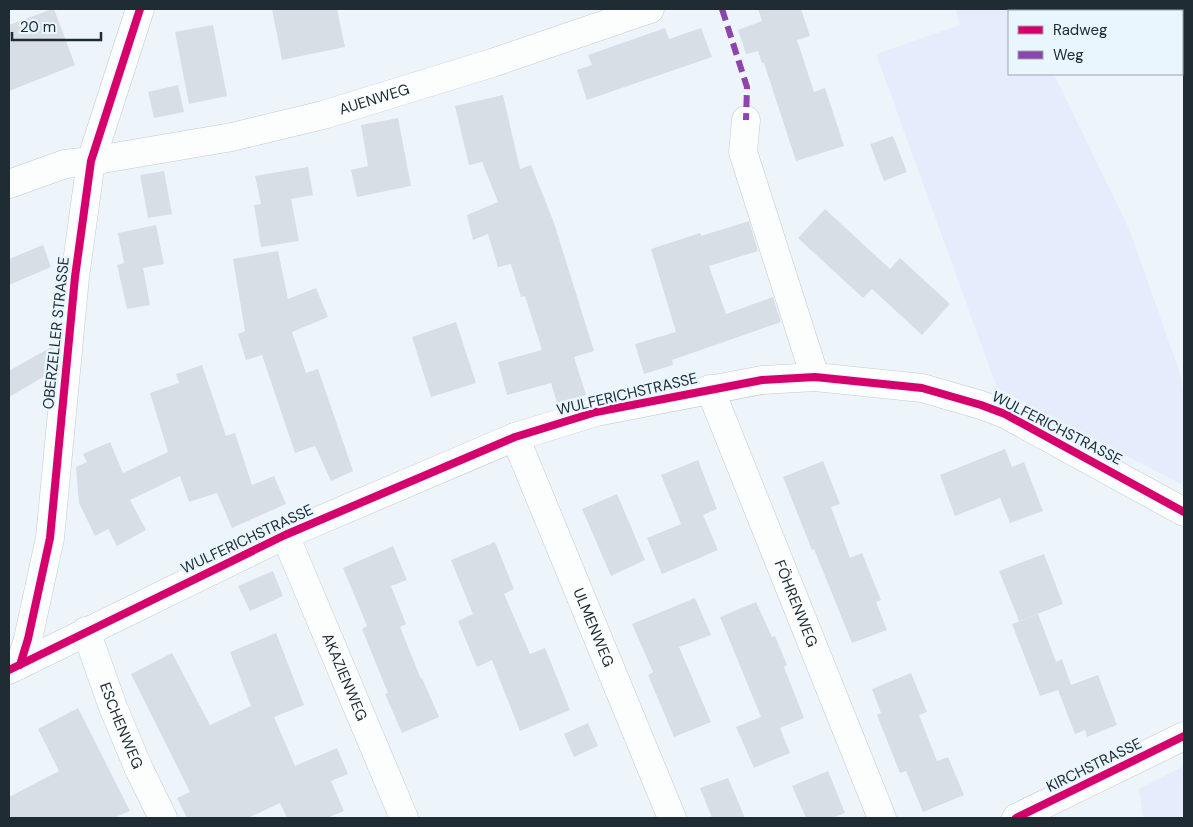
<svg xmlns="http://www.w3.org/2000/svg" width="1193" height="827" font-family="'DM Sans',sans-serif">
<rect width="100%" height="100%" fill="#eef5fa"/>
<!-- green -->
<path fill="#e7ecfc" d="M955,9H1022L1024,11H1009V74H1054L1130,231L1181,376L1184,399V486L997,388L876,54L960,25Z
M1184,766V818H1143L1139,789Z"/>
<!-- building -->
<path fill="#d7dee5" d="M52,9H54L75,65L9,91V25Z
M272,9H337L345,47L282,60Z
M758,9H801L810,36L797,40L814,92L825,88L844,146L796,161L764,63H762L758,51L746,54L738,30L762,21Z
M213,25L227,96L189,104L175,32Z
M665,28L669,39L701,28L712,57L587,100L577,70L592,65L588,55Z
M178,85L184,112L154,118L148,92Z
M503,95L520,169L531,165L554,223L594,351L574,357L586,395L557,403L551,383L507,395L498,362L542,350L525,296L521,297L511,264L498,267L488,234L473,240L467,215L498,202L482,162L469,165L455,106Z
M398,118L411,186L357,197L351,170L368,166L361,125Z
M893,136L907,172L884,181L870,144Z
M308,167L313,195L291,199L299,241L261,247L254,205L261,204L255,176Z
M164,171L172,214L148,218L140,175Z
M825,209L890,269L900,258L950,304L922,335L872,289L863,298L798,238Z
M749,221L758,251L709,266L726,314L773,297L781,322L672,360L673,365L644,374L635,344L676,332L651,249L700,233L701,236Z
M156,225L164,264L143,268L150,305L127,309L117,265L124,263L118,233Z
M43,245L51,267L9,285V259Z
M278,251L288,299L316,288L328,317L292,332L306,373L318,369L353,471L331,481L315,446L295,453L262,355L246,360L238,334L245,331L233,259Z
M456,322L476,383L431,397L412,337Z
M53,346L50,373L9,397V371Z
M202,365L226,436L235,433L252,485L274,476L286,504L232,528L217,493L189,502L180,476L130,500L146,530L117,546L108,529L95,536L79,503L76,467L87,462L83,454L110,442L123,473L168,452L150,393L179,383L176,374Z
M1005,449L1012,467L1024,462L1043,511L1010,523L1000,498L955,516L940,475Z
M698,460L717,509L703,515L718,550L662,574L647,538L681,524L661,475Z
M823,461L840,504L831,507L850,558L862,553L881,600L876,602L887,630L852,643L814,549L812,550L783,477Z
M617,494L645,560L611,576L582,509Z
M495,542L514,589L504,594L530,654L545,648L570,710L520,731L492,660L477,667L458,621L473,614L451,560Z
M393,546L407,580L391,586L406,624L400,627L421,679L422,678L439,717L402,733L385,694L388,693L362,629L367,626L343,568Z
M1044,554L1063,604L1019,621L999,571Z
M273,571L283,596L250,611L238,586Z
M695,598L711,635L679,647L711,722L674,737L648,675L653,672L632,624Z
M756,602L772,637L775,636L787,665L784,667L804,718L780,728L790,753L754,768L736,727L761,717L720,617Z
M1038,614L1056,662L1062,659L1071,685L1098,675L1117,725L1087,737L1085,730L1075,734L1058,690L1040,696L1012,624Z
M276,633L304,705L274,717L295,766L337,748L348,774L331,781L344,811L327,818H287L280,803L248,818H187L177,798L190,792L131,674L172,653L210,725L251,706L230,652Z
M911,673L927,712L919,715L937,761L948,757L964,795L923,812L906,771L900,773L877,715L881,713L872,689Z
M78,708L130,811L113,818H9V797L59,771L38,729Z
M588,723L598,746L574,757L564,734Z
M828,771L845,813L832,818H806L792,786Z
M728,778L745,818H712L700,788Z"/>
<g fill="none" stroke-linecap="round" stroke-linejoin="round">
<defs>
<g id="street">
<path d="M746,120L743,152L815,377"/>
<path id="s1" d="M9,184L65,164L91,161L232,137L323,115L492,63L650,9"/>
<path id="s2" d="M710,389L882,818"/>
<path id="s3" d="M515,437L672,818"/>
<path id="s4" d="M285,535L404,818"/>
<path id="s5" d="M86,631L113,707L138,767L163,818"/>
<path d="M20,665L28,639L50,538L75,277L91,161L140,9"/>
<path d="M1016,818L1184,736"/>
</g>
<path id="secondary" d="M9,670L285,535L515,437L596,412L762,380L815,377L922,388L981,405L1005,414L1184,512"/>
</defs>
<!-- street casing -->
<use href="#street" stroke="#c1cacf" stroke-width="29"/>
<!-- secondary casing -->
<use href="#secondary" stroke="#c1cacf" stroke-width="29"/>
<!-- street -->
<use href="#street" stroke="#fcfefe" stroke-width="28"/>
<!-- secondary -->
<use href="#secondary" stroke="#fcfefe" stroke-width="28"/>
<!-- quiet -->
<path stroke="#8e44ad" stroke-width="6" stroke-dasharray="12 6" stroke-linecap="butt" d="M722,9L747,87L746,120"/>
<defs>
<path id="cycleway" d="M20,665L28,639L50,538L75,277L91,161L140,9
M9,670L285,535L515,437L596,412L762,380L815,377L922,388L981,405L1005,414L1184,512
M1016,818L1184,736"/>
</defs>
<!-- cycleway casing -->
<use href="#cycleway" stroke="#eaf6fe" stroke-width="11"/>
<!-- cycleway -->
<use href="#cycleway" stroke="#d6006c" stroke-width="8"/>
</g>
<g text-anchor="middle" stroke-width="5" stroke-linejoin="round" paint-order="stroke">
<!-- street labels -->
<g font-size="15" fill="#202c34" stroke="#eaf6fe">
<text dy="5" stroke="none"><textPath href="#s1" startOffset="376">AUENWEG</textPath></text>
<text transform="translate(56 333) rotate(-84)" y="5">OBERZELLER STRASSE</text>
<text transform="translate(627 394) rotate(-13)" y="5">WULFERICHSTRASSE</text>
<text transform="translate(1057 428) rotate(27)" y="5">WULFERICHSTRASSE</text>
<text transform="translate(247 539) rotate(-25)" y="5">WULFERICHSTRASSE</text>
<text dy="5" stroke="none"><textPath href="#s2" startOffset="231">FÖHRENWEG</textPath></text>
<text dy="5" stroke="none"><textPath href="#s3" startOffset="206">ULMENWEG</textPath></text>
<text dy="5" stroke="none"><textPath href="#s4" startOffset="154">AKAZIENWEG</textPath></text>
<text dy="5" stroke="none"><textPath href="#s5" startOffset="101">ESCHENWEG</textPath></text>
<text transform="translate(1094 765) rotate(-26)" y="5">KIRCHSTRASSE</text>
</g>
</g>
<!-- border -->
<rect width="1193" height="827" fill="none" stroke="#202c34" stroke-width="20"/>
<!-- legend -->
<rect x="1008" y="10" width="175" height="65" fill="#eaf6fe" stroke="#99a5ad"/>
<rect x="1018" y="26" width="25" height="8" fill="#d6006c" stroke="#99a5ad"/>
<text x="1053" y="35" font-size="15" fill="#202c34">Radweg</text>
<rect x="1018" y="51" width="25" height="8" fill="#8e44ad" stroke="#99a5ad"/>
<text x="1053" y="60" font-size="15" fill="#202c34">Weg</text>
<!-- scale -->
<path d="M12 32v8h89v-8" fill="none" stroke="#202c34" stroke-width="2.5"/>
<text x="20" y="32" font-size="15" fill="#202c34" stroke="#eaf6fe" stroke-width="4" paint-order="stroke">20 m</text>
</svg>
